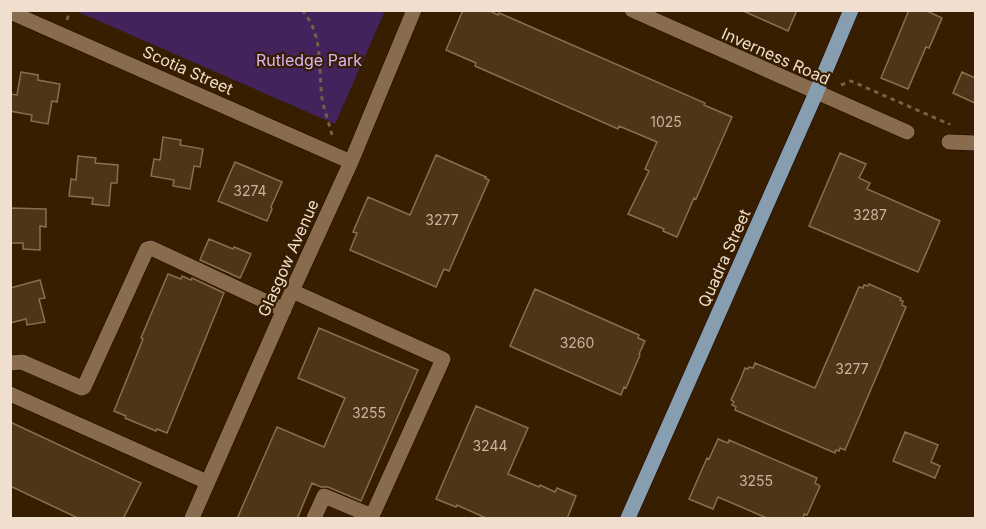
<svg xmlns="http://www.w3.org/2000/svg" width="986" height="529" font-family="Inter,sans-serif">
<rect width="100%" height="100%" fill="#371e00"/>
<!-- green -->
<path fill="#42235b" d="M76,11H385L335,124Z"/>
<!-- building -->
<path fill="#4f3517" stroke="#8b6e4f" stroke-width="1.5" d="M463,10H488L498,15L499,13L705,103L704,105L732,117L696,199L694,198L677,237L663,231L664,229L628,214L649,171L645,169L657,142L619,126L618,129L475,66L476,63L446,50Z
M741,10H797L788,31Z
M909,10H925L942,18L929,48L926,47L908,89L881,78Z
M21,72L38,75V80L60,84L57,102L52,101L48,124L31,121L32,115L10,111V94L17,95Z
M962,72L975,78V103L953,93Z
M163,137L181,140L180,145L203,149L200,167L194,166L190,189L173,186L174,180L151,176L154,159L160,160Z
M840,153L866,164L859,178L870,183L867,189L940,221L918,272L809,226Z
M436,155L486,177L485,178L489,180L449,271L444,269L436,287L350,250L357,233L353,232L368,197L410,215Z
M78,156L96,158L95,163L118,165L117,183H111L109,206L92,204L93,198L69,196L71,179L76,180Z
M235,162L282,182L271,207L272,209L267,221L218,201Z
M10,208L46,209V227L40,226V250L23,249V243H10Z
M209,239L233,249L234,247L251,254L240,278L200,260Z
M168,274L181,279L182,276L191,280L192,278L224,293L167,433L157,429L156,431L125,418L126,416L114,411L143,339L141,338Z
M40,280L45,298L39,299L45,322L27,325L26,319L10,323V288Z
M869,284L901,298L900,300L903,301L902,305L906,307L845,450L840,448L839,451L836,450L835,453L735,410L736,407L732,405L734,402L731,400L741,378L745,368L748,369L749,367L753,368L755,363L815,388L859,287L863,288L864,285L868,286Z
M535,289L639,335L638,338L645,341L639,354L640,355L626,388L624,387L621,395L510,346Z
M319,328L418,370L361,501L328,487H321L312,483L297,519H237L277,427L324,447L345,398L298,378Z
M476,406L528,428L508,474L539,487L540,485L555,492L557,488L576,496L567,519H488L457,505L456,507L436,499Z
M10,422L141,483L123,519H80L10,486Z
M905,432L938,445L931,462L940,466L935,478L893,461Z
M718,439L728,443L729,440L817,478L815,483L820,486L807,515L804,514L803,519H769L718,497L713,509L689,499L707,458L709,459Z"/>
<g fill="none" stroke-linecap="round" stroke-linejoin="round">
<defs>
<path id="minor" d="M632,10L907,132
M10,12L351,162
M949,142L976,143
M292,291L443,359L372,516L324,496L314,518
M10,363L22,362L82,388L84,387L147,249L151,248L284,310
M10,394L207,482
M192,518L292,291L351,162L414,10"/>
<path id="major" d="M628,518L816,93L851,10"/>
</defs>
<!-- minor casing -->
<use href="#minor" stroke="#1a0900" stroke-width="16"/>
<!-- major casing -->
<use href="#major" stroke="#1a0900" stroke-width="16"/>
<!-- path -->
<path stroke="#765f46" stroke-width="3" stroke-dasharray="4.5 4.5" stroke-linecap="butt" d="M302,10C324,35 318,67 322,98C324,110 329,123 332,135
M67,20L70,10
M841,85L851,81L949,124V125"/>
<!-- minor -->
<use href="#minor" stroke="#896c4d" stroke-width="15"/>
<!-- major -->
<use href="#major" stroke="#879eb1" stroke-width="15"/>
</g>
<g text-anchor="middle" stroke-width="4.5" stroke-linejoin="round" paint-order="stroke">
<!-- number labels -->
<g font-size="14" fill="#c8b4a0">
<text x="666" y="127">1025</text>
<text x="250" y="196">3274</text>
<text x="870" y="220">3287</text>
<text x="442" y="225">3277</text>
<text x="577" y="348">3260</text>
<text x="852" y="374">3277</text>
<text x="369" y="418">3255</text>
<text x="490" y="451">3244</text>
<text x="756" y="486">3255</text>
</g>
<!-- street labels -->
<g font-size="16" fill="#f0dfce" stroke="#371e00">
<text transform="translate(776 56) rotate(24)" y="6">Inverness Road</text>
<text transform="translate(188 70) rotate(24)" y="6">Scotia Street</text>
<text transform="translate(288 258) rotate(-66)" y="6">Glasgow Avenue</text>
<text transform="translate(724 258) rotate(-66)" y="6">Quadra Street</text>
</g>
<!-- park labels -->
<g font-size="16" fill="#d9b6fb" stroke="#371e00">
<text x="309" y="66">Rutledge Park</text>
</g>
</g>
<!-- border -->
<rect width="986" height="529" fill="none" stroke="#f0dfce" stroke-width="24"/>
</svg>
